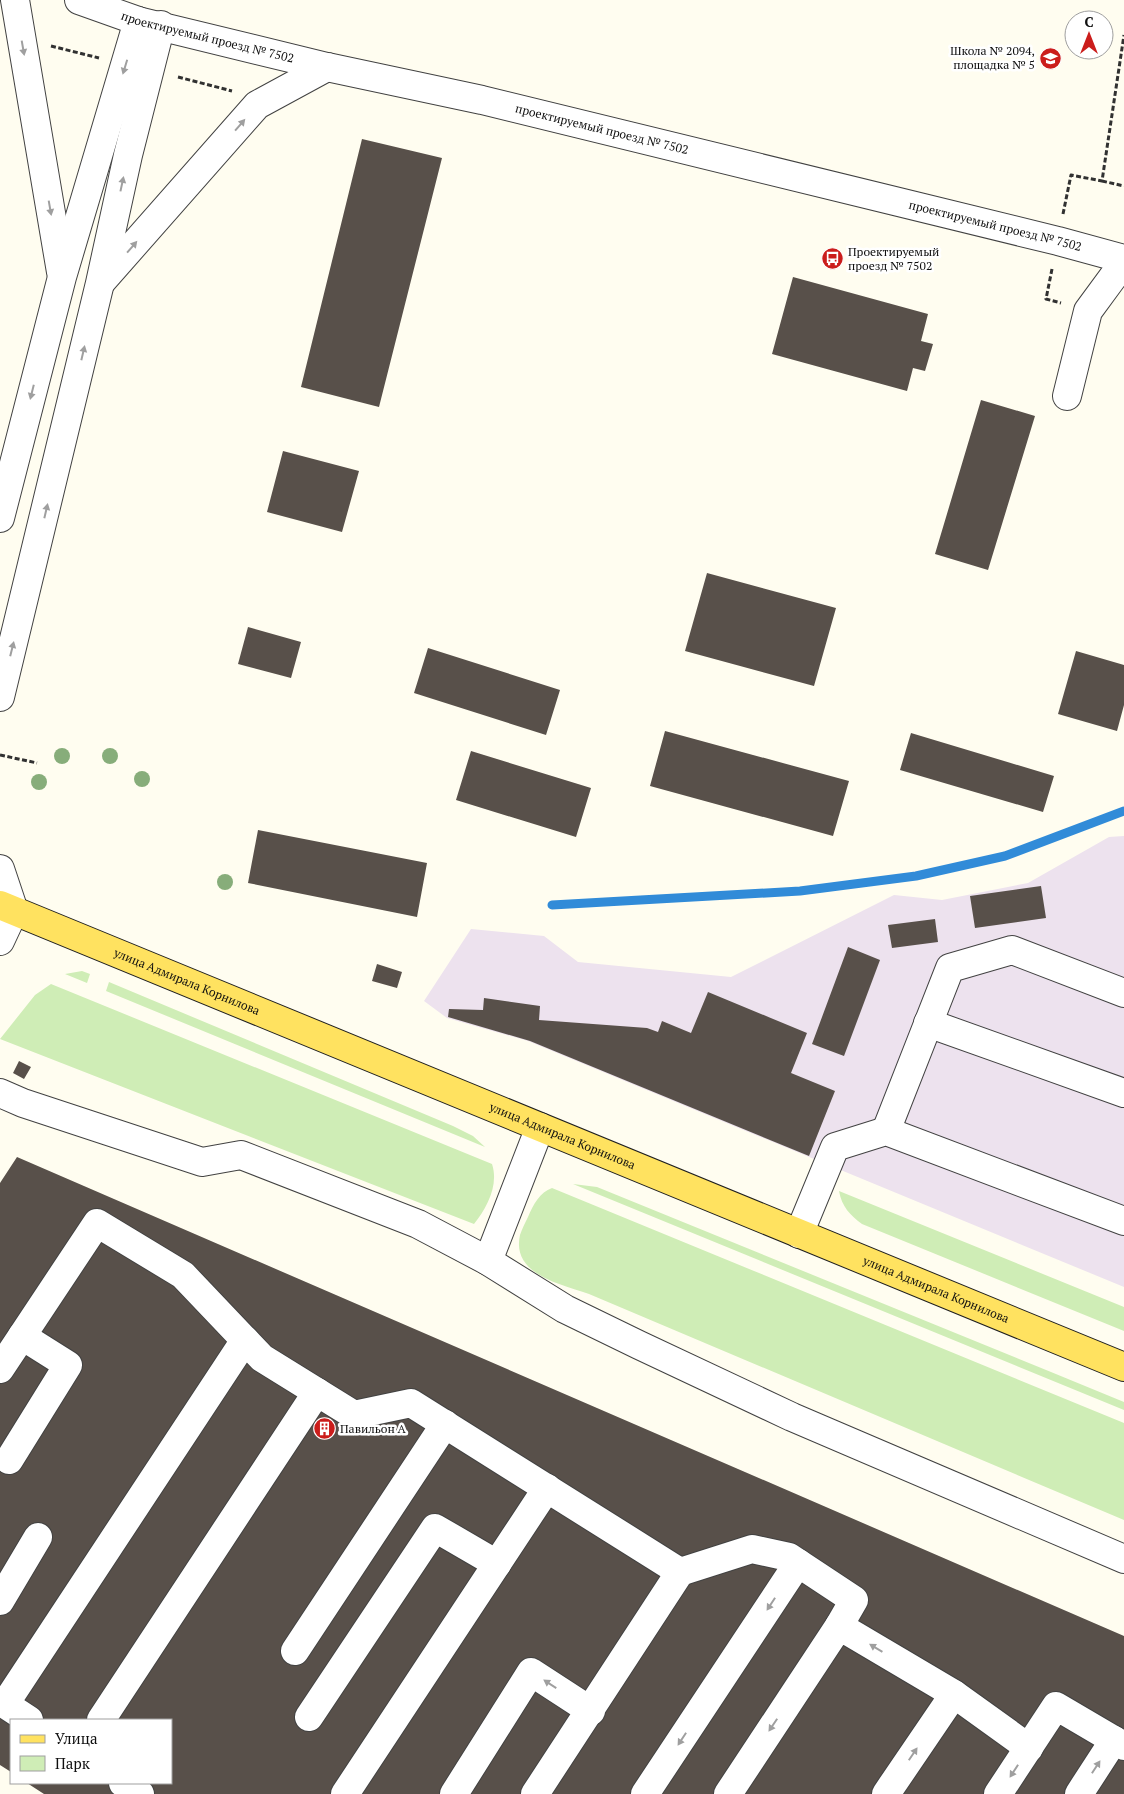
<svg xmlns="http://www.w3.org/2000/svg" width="1124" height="1794" font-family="'PT Serif',serif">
<rect width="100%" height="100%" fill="#fffdf0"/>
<!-- industrial -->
<path fill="#ede2ee" d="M1124,836V1287L528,1041L447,1018L424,1001L471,929L544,936L578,962L731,977L894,895L942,900L1028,883L1109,837Z"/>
<!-- green -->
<path fill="#cfedb6" d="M82,971L90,974L87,983L65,974Z
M109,982L453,1126L473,1136L485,1147L106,991Z
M51,984L492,1164C499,1185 487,1208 474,1224L0,1039L35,995Z
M573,1184L597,1187L1051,1372L1124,1402V1410Z
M552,1188L1124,1423V1520L589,1294C561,1284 511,1275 520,1235C522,1229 525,1223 528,1217C533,1205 540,1192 552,1188Z
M839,1191L1124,1307V1331L862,1224C850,1215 842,1207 839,1191Z"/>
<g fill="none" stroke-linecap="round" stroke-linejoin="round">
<!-- stream -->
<path stroke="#318bd8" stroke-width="9" d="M552,905L800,891L916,876L1005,856L1124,811"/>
</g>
<!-- building -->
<path fill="#58504a" d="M362,139L442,158L379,407L301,387Z
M793,277L928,314L921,341L933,344L925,371L913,368L907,391L772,354Z
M981,400L1035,416L988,570L935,554Z
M283,451L359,471L342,532L267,512Z
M707,573L836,608L814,686L685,651Z
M248,627L301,642L291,678L238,664Z
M428,648L560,690L546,735L414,693Z
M1076,651L1124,665V705L1117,731L1058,714Z
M665,731L849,781L833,836L650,786Z
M911,733L1054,776L1043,812L900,770Z
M471,751L591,788L576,837L456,800Z
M258,830L427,863L417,917L248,883Z
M1041,886L1046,918L975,928L970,896Z
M935,919L938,942L892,948L888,925Z
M848,947L880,960L844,1056L812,1044Z
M377,964L402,972L397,988L372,981Z
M708,992L807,1033L791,1073L835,1091L809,1156L530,1041L448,1017L449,1009L483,1010L484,998L540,1006L539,1020L647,1028L658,1032L662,1021L691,1033Z
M19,1061L31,1067L24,1079L13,1073Z
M17,1157L1124,1636V1794H44L27,1783H171V1720H11V1772L0,1765V1183Z"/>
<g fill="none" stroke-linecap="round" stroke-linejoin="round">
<defs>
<g id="minor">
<path d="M15,0L61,272"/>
<path id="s1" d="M79,0L138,21L327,67L482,100L1058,241L1124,259"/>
<path d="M101,282L257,105L327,67"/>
<path d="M1067,396L1088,311L1124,262"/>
<path d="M0,518L62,277L138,21"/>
<path d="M0,697L100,283L128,155L161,25"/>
<path d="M0,869L14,911L0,941"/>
<path d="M928,1023L1124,1093"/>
<path d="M0,1093L23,1103L202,1162L241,1155L418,1224L488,1261L565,1309L639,1345L792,1417L1124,1559"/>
<path d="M886,1131L950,968L1012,950L1124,993"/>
<path d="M799,1234L835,1147L886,1131L1124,1221"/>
<path d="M488,1261L540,1127"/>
<path d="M0,1369L97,1223L183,1275L262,1358L354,1415L411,1403L680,1572L752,1549L789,1557L854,1600L839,1626"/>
<path d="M9,1460L68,1365L22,1336"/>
<path d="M0,1601L38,1537"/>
<path d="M295,1651L445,1424"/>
<path d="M954,1694L1029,1748"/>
<path d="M0,1701L29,1720"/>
<path d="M5,1704L245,1340"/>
<path d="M309,1717L435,1528L497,1564"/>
<path d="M101,1720L317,1392"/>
<path d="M123,1783L140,1794"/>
<path d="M345,1794L547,1488"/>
<path d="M454,1794L531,1672L591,1711"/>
<path d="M535,1794L680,1572"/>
<path d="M645,1794L798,1563"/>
<path d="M728,1794L839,1626L954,1694L886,1794"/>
<path d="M998,1794L1056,1706L1124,1746"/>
<path d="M1079,1794L1114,1740"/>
</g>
<g id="major">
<path id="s2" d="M0,905L1124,1367"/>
</g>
</defs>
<!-- minor casing -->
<use href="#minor" stroke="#424242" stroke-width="30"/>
<!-- major casing -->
<use href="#major" stroke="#202020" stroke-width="30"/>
<!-- path -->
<path stroke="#313131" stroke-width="3" stroke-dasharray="5 2.5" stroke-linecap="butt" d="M51,46L99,58
M178,77L232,91
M1102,181L1124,186
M1063,214L1071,175L1102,181L1124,35
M1052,269L1046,299L1061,303
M0,755L37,763"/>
<!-- minor -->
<use href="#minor" stroke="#fff" stroke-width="28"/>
<!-- major -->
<use href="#major" stroke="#ffe260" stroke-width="28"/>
</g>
<!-- trees -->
<g fill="#87ad7a">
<circle cx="62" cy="756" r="8"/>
<circle cx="110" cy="756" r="8"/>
<circle cx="142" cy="779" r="8"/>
<circle cx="39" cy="782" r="8"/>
<circle cx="225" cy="882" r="8"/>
</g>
<!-- one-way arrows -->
<defs><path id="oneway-solid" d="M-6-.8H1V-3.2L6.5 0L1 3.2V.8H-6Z" transform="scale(1.25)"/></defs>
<g fill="#9f9f9f">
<use href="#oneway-solid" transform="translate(23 48) rotate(80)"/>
<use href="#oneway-solid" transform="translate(125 67) rotate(107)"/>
<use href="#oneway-solid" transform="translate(240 125) rotate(-49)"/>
<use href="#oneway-solid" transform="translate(122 184) rotate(-78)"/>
<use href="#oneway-solid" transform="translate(50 208) rotate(80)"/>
<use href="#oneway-solid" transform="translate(132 247) rotate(-49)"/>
<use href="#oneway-solid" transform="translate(83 353) rotate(-77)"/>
<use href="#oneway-solid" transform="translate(32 392) rotate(104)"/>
<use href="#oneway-solid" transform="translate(46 511) rotate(-77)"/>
<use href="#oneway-solid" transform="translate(12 649) rotate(-76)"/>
<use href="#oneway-solid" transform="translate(771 1604) rotate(123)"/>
<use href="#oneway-solid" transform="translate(876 1648) rotate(-149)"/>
<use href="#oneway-solid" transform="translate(550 1684) rotate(-147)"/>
<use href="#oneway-solid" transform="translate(773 1725) rotate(124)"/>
<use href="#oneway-solid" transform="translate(682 1739) rotate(123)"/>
<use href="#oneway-solid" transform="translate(913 1754) rotate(-56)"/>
<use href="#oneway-solid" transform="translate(1096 1767) rotate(-57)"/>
<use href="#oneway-solid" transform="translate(1014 1771) rotate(123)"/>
</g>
<!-- icons -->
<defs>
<symbol id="school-disc" viewBox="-11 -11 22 22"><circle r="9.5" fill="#cb1d1b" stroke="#fff"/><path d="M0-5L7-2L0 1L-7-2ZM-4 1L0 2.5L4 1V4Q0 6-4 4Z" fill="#fff"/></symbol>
<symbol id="bus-disc" viewBox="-11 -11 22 22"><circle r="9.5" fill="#cb1d1b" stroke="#fff"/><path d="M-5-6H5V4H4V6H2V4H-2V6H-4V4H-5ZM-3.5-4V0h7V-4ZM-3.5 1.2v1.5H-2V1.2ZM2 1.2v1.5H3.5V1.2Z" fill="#fff"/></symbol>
<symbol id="building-disc" viewBox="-11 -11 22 22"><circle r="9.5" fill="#cb1d1b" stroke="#fff"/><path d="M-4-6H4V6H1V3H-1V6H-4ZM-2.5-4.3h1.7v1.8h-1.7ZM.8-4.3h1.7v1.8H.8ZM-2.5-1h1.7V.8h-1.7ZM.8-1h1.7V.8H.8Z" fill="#fff"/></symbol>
</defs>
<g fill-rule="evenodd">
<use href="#school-disc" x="1038" y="46" width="25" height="25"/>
<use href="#bus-disc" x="820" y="246" width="25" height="25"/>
<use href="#building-disc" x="312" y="1416" width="25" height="25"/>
</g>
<g text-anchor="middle" stroke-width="5" stroke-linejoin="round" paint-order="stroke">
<!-- street labels -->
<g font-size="12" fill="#0f0f0f" stroke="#fff">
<text dy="4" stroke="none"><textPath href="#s1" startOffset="134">проектируемый проезд № 7502</textPath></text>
<text dy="4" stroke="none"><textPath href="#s1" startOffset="539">проектируемый проезд № 7502</textPath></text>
<text dy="4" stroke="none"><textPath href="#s1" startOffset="944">проектируемый проезд № 7502</textPath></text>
<text dy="4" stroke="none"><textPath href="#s2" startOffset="202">улица Адмирала Корнилова</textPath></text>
<text dy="4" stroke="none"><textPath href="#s2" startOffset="608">улица Адмирала Корнилова</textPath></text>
<text dy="4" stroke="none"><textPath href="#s2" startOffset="1012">улица Адмирала Корнилова</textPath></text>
</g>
<!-- poi labels -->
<g font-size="12" fill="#0f0f0f" stroke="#fff" text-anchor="start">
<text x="1035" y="55" text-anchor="end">Школа № 2094,<tspan x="1035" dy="14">площадка № 5</tspan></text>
<text x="848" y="256">Проектируемый<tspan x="848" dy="14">проезд № 7502</tspan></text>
<text x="340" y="1433">Павильон А</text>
</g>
</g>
<!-- legend -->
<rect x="10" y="1719" width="162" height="65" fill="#ffffff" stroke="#9f9f9f"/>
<rect x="20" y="1735" width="25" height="8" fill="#ffe260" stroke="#9f9f9f"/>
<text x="55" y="1744" font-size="15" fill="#0f0f0f">Улица</text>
<rect x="20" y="1756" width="25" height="15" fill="#cfedb6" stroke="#9f9f9f"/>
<text x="55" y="1769" font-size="15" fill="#0f0f0f">Парк</text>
<!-- north arrow -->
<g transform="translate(1089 35)"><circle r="24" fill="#ffffff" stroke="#9f9f9f"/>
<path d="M0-4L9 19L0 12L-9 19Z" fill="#cb1d1b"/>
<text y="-8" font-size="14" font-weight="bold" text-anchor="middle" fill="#0f0f0f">С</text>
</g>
</svg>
